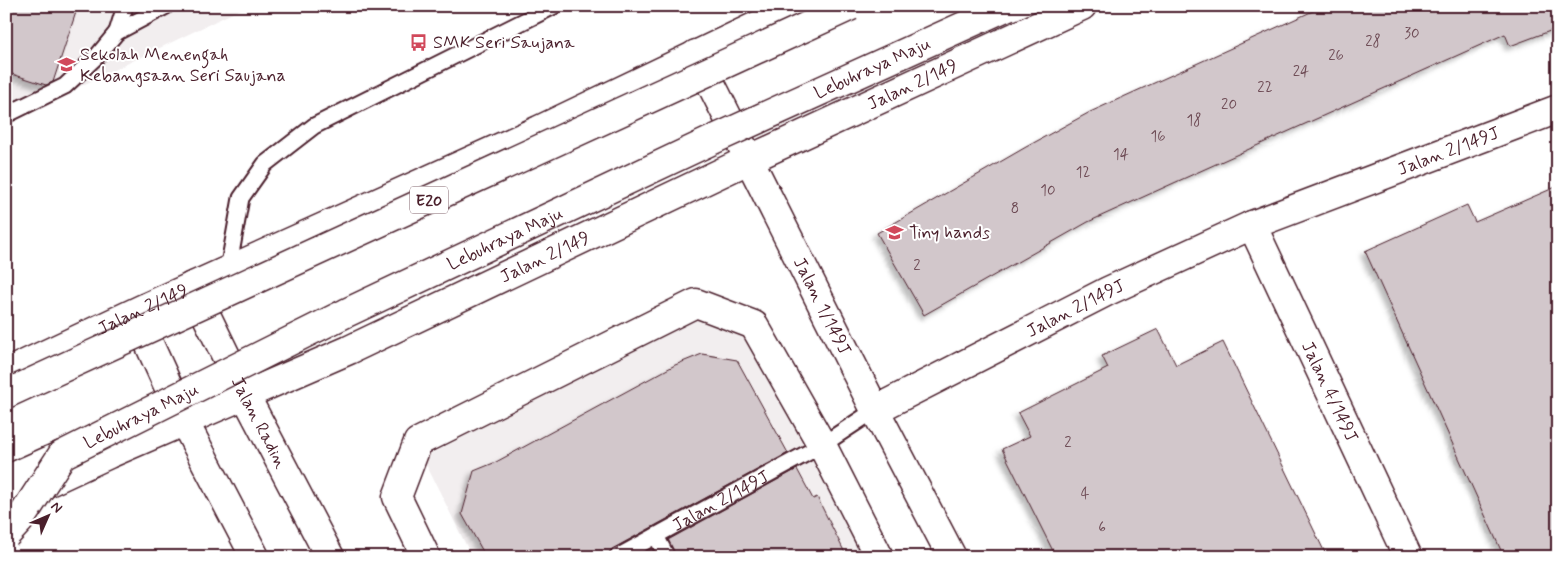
<svg xmlns="http://www.w3.org/2000/svg" width="1564" height="563" font-family="Mynerve,sans-serif">
<defs>
<filter id="shadow"><feDropShadow dx="-4.5" dy="4.5" stdDeviation="2.5" flood-color="#0004"/></filter>
</defs>
<rect width="100%" height="100%" fill="#fff"/>
<filter id="ink" filterUnits="userSpaceOnUse"><feTurbulence type="fractalNoise" baseFrequency=".02" numOctaves="2"/><feDisplacementMap in="SourceGraphic" scale="10" xChannelSelector="R" yChannelSelector="G"/><feConvolveMatrix kernelMatrix="1 2 1 2 8 2 1 2 1" color-interpolation-filters="sRGB"/></filter>
<g filter="url(#ink)">
<!-- built -->
<path fill="#f2eeef" d="M6,6H247L6,122Z
M691,318L747,335L862,557H472L423,458Z"/>
<!-- building -->
<path fill="#d2c7cb" stroke="#4a1f2b" filter="url(#shadow)" d="M6,6H78L53,82L46,85L6,72Z
M1324,6H1558V28L1510,46L1505,34L1196,173L1088,222L924,315L877,233L1026,147L1090,112Z
M1558,186V557H1504L1365,251L1467,205L1475,222Z
M1158,329L1176,365L1223,342L1327,557H1056L1002,449L1030,436L1018,413L1108,368L1102,356Z
M702,354L737,360L788,453L612,549L609,552L608,557H486L462,514L474,471L496,462L675,365Z
M797,469L813,499L817,497L847,557H676L668,540Z
M652,549L656,557H637Z"/>
<g fill="none" stroke-linecap="round" stroke-linejoin="round">
<defs>
<g id="lane">
<path d="M117,32L125,6"/>
<path d="M6,115L65,86L98,55L117,32L166,6"/>
<path d="M228,270L241,198L265,164L314,126L554,6"/>
<path d="M656,536L667,557"/>
<path id="s1" d="M617,557L822,445L875,410"/>
</g>
<g id="street">
<path id="s2" d="M696,54L875,410L952,557"/>
<path id="s3" d="M1252,225L1408,557"/>
<path id="s4" d="M875,410L1108,291L1252,225L1558,109"/>
<path d="M426,557L397,497L418,442L696,303L754,325L822,445L879,557"/>
</g>
<g id="secondary">
<path id="s5" d="M192,286L245,395L330,557"/>
<path d="M135,313L184,421L255,557"/>
<path id="s6" d="M6,373L142,309L539,130L798,6"/>
<path id="s7" d="M6,502L109,454L349,350L748,160L1082,6"/>
</g>
<path id="highway" d="M6,480L62,455"/>
</defs>
<!-- lane casing -->
<use href="#lane" stroke="#4a1f2b" stroke-width="19"/>
<!-- street casing -->
<use href="#street" stroke="#4a1f2b" stroke-width="31"/>
<!-- secondary casing -->
<use href="#secondary" stroke="#4a1f2b" stroke-width="31"/>
<!-- highway casing -->
<use href="#highway" stroke="#4a1f2b" stroke-width="31"/>
<!-- lane -->
<use href="#lane" stroke="#fff" stroke-width="15"/>
<!-- street -->
<use href="#street" stroke="#fff" stroke-width="28"/>
<!-- secondary -->
<use href="#secondary" stroke="#fff" stroke-width="28"/>
<!-- highway -->
<use href="#highway" stroke="#fff" stroke-width="28"/>
<defs>
<g id="highway-bridge">
<path d="M6,394L851,6"/>
<path id="s8" d="M6,535L19,521L62,455L346,313L719,137L1008,6"/>
</g>
</defs>
<!-- highway-bridge casing -->
<use href="#highway-bridge" stroke="#4a1f2b" stroke-width="31" stroke-linecap="butt"/>
<!-- highway-bridge -->
<use href="#highway-bridge" stroke="#fff" stroke-width="28"/>
</g>
</g>
<!-- icons -->
<defs>
<symbol id="bus-bare" viewBox="-9 -9 18 18"><path d="M-5-6H5V4H4V6H2V4H-2V6H-4V4H-5ZM-3.5-4V0h7V-4ZM-3.5 1.2v1.5H-2V1.2ZM2 1.2v1.5H3.5V1.2Z" fill="#d1495b" stroke="#fff" stroke-width="2.5" paint-order="stroke"/></symbol>
<symbol id="school-bare" viewBox="-9 -9 18 18"><path d="M0-5L7-2L0 1L-7-2ZM-4 1L0 2.5L4 1V4Q0 6-4 4Z" fill="#d1495b" stroke="#fff" stroke-width="2.5" paint-order="stroke"/></symbol>
</defs>
<g fill-rule="evenodd">
<use href="#bus-bare" x="406" y="30" width="25" height="25"/>
<use href="#school-bare" x="54" y="52" width="25" height="25"/>
<use href="#school-bare" x="882" y="220" width="25" height="25"/>
</g>
<g text-anchor="middle" stroke-width="4" stroke-linejoin="round" paint-order="stroke">
<!-- number labels -->
<g font-size="15" fill="#6c4953">
<text x="1412" y="38">30</text>
<text x="1373" y="46">28</text>
<text x="1336" y="60">26</text>
<text x="1301" y="76">24</text>
<text x="1265" y="92">22</text>
<text x="1229" y="109">20</text>
<text x="1194" y="125">18</text>
<text x="1158" y="141">16</text>
<text x="1121" y="159">14</text>
<text x="1083" y="177">12</text>
<text x="1048" y="195">10</text>
<text x="1015" y="213">8</text>
<text x="917" y="270">2</text>
<text x="1068" y="447">2</text>
<text x="1085" y="498">4</text>
<text x="1102" y="532">6</text>
</g>
<!-- shield labels -->
<rect fill="#fff" stroke="#80626b" stroke-width="1" x="410" y="186.5" width="38" height="27" rx="4"/>
<g font-size="16" font-weight="bold" fill="#4a1f2b">
<text x="429" y="206">E20</text>
</g>
<!-- poi labels -->
<g font-size="18" fill="#4a1f2b" stroke="#fff" text-anchor="start">
<text x="433" y="48">SMK Seri Saujana</text>
<text x="80" y="60">Sekolah Menengah<tspan x="80" dy="21">Kebangsaan Seri Saujana</tspan></text>
<text x="909" y="238">Tiny hands</text>
</g>
<!-- street labels -->
<g font-size="18" fill="#4a1f2b" stroke="#fff">
<text dy="6" stroke="none"><textPath href="#s8" startOffset="996">Lebuhraya Maju</textPath></text>
<text dy="6" stroke="none"><textPath href="#s7" startOffset="998">Jalan 2/149</textPath></text>
<text dy="6" stroke="none"><textPath href="#s4" startOffset="630">Jalan 2/149J</textPath></text>
<text dy="6" stroke="none"><textPath href="#s8" startOffset="591">Lebuhraya Maju</textPath></text>
<text dy="6" stroke="none"><textPath href="#s7" startOffset="592">Jalan 2/149</textPath></text>
<text dy="6" stroke="none"><textPath href="#s2" startOffset="282">Jalan 1/149J</textPath></text>
<text dy="6" stroke="none"><textPath href="#s4" startOffset="225">Jalan 2/149J</textPath></text>
<text dy="6" stroke="none"><textPath href="#s6" startOffset="151">Jalan 2/149</textPath></text>
<text dy="6" stroke="none"><textPath href="#s3" startOffset="184">Jalan 4/149J</textPath></text>
<text dy="6" stroke="none"><textPath href="#s8" startOffset="186">Lebuhraya Maju</textPath></text>
<text dy="6" stroke="none"><textPath href="#s5" startOffset="152">Jalan Radin</textPath></text>
<text dy="6" stroke="none"><textPath href="#s1" startOffset="118">Jalan 2/149J</textPath></text>
</g>
</g>
<!-- margin -->
<rect width="1564" height="563" fill="none" stroke="#fff" stroke-width="25"/>
<rect x="12" y="12" width="1539" height="538" fill="none" stroke="#4a1f2b" stroke-width="2" filter="url(#ink)"/>
<!-- north arrow -->
<g transform="translate(48 516) rotate(45)" stroke="#ffffff" stroke-width="4" paint-order="stroke">
<path d="M0-4L9 19L0 12L-9 19Z" fill="#4a1f2b"/>
<text y="-8" font-size="14" font-weight="bold" text-anchor="middle" fill="#4a1f2b">N</text>
</g>
</svg>
